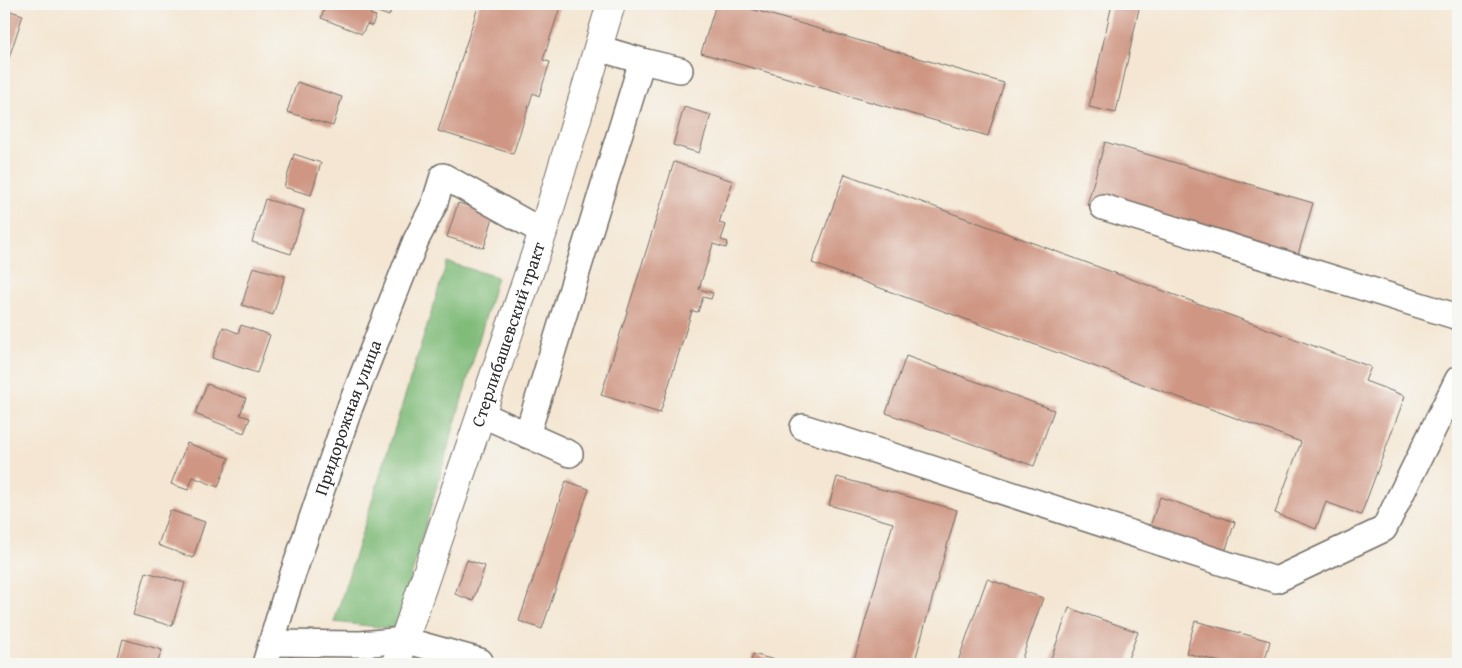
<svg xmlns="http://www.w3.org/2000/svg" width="1462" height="668" font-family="'Gentium Book Plus',serif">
<rect width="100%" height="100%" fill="#f6f6f2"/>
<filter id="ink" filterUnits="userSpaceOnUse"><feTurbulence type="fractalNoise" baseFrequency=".02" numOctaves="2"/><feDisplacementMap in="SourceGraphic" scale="10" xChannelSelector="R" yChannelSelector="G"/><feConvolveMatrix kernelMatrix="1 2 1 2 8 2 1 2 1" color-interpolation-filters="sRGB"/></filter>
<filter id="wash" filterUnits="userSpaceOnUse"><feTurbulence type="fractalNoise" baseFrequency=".0096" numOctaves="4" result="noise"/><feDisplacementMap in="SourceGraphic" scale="20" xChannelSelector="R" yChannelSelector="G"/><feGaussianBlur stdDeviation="1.12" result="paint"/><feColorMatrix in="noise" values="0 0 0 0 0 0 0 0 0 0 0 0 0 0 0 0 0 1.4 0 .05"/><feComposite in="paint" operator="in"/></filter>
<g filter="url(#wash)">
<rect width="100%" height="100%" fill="#f4e6d2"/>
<!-- forest -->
<path fill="#81bc7a" stroke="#567452" d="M447,262L497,277L396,629L334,622Z"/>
<g id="blocks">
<!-- building -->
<path fill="#cf9683" d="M326,4H393L389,16L372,10L370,14L376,16L372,26L367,24L362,34L321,18Z
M479,4H561L543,60L550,62L539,96L533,93L513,154L438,131Z
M716,4H734L1004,83L988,136L701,53Z
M1112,4H1140L1116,113L1089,107Z
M4,9L23,15L4,73Z
M297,82L342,97L333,126L287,112Z
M684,107L711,115L699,153L673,145Z
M1105,142L1313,203L1295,265L1087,205Z
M294,154L321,163L311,195L284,187Z
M674,162L733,181L719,223L726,225L721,240L728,242L726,248L713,244L699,289L713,293L711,299L703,297L698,312L692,311L660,413L601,395Z
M845,174L1371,367L1365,381L1405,396L1361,515L1326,502L1316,529L1275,513L1301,442L812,263Z
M265,199L304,210L291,254L252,242Z
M458,203L494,214L484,248L447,237Z
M253,267L285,276L273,315L242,305Z
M241,325L270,335L257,373L212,358L223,327L238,333Z
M906,356L1054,410L1034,466L886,413Z
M207,384L246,398L240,415L250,418L244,433L195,414Z
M187,443L229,458L218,487L193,477L188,490L171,484Z
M837,477L957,510L914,664H853L893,523L829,505Z
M566,481L589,489L542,629L519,621Z
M1160,497L1235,522L1222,561L1147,535Z
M170,510L205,522L193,558L158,545Z
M467,560L485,566L473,601L455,594Z
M146,572L185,583L172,626L133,615Z
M987,579L1043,598L1020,664H957Z
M1069,608L1138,632L1126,664H1049Z
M1195,621L1270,641L1264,664H1228L1186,653Z
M123,639L162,650L157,664H116Z
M753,654L789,664H750Z"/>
</g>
</g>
<g filter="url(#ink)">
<use href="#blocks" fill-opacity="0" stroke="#716c65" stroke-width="1"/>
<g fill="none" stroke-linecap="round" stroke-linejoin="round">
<defs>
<g id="minor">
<path d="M598,48L642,61L680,70"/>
<path d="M1103,207L1458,317"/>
<path d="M481,414L570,454"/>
<path d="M803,427L1276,580L1384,529L1458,379"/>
<path d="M527,435L642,61"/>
<path d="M272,643L361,644L404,640L480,661"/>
<path id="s1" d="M265,664L286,594L350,407L416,240L434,205L443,176L543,232"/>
</g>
<g id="major">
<path id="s2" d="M396,664L543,232L611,4"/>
</g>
</defs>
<!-- minor casing -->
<use href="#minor" stroke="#716c65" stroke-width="28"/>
<!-- major casing -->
<use href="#major" stroke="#716c65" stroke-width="30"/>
<!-- minor -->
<use href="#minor" stroke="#fff" stroke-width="25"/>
<!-- major -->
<use href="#major" stroke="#fff" stroke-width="28"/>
</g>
</g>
<g text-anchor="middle" stroke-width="4" stroke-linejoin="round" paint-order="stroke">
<!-- street labels -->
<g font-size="18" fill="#2b2b2b" stroke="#f6f6f2">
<text dy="6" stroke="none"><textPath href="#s2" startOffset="348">Стерлибашевский тракт</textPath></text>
<text dy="6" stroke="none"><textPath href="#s1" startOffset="260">Придорожная улица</textPath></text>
</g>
</g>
<!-- margin -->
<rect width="1462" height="668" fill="none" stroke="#f6f6f2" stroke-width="20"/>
</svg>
